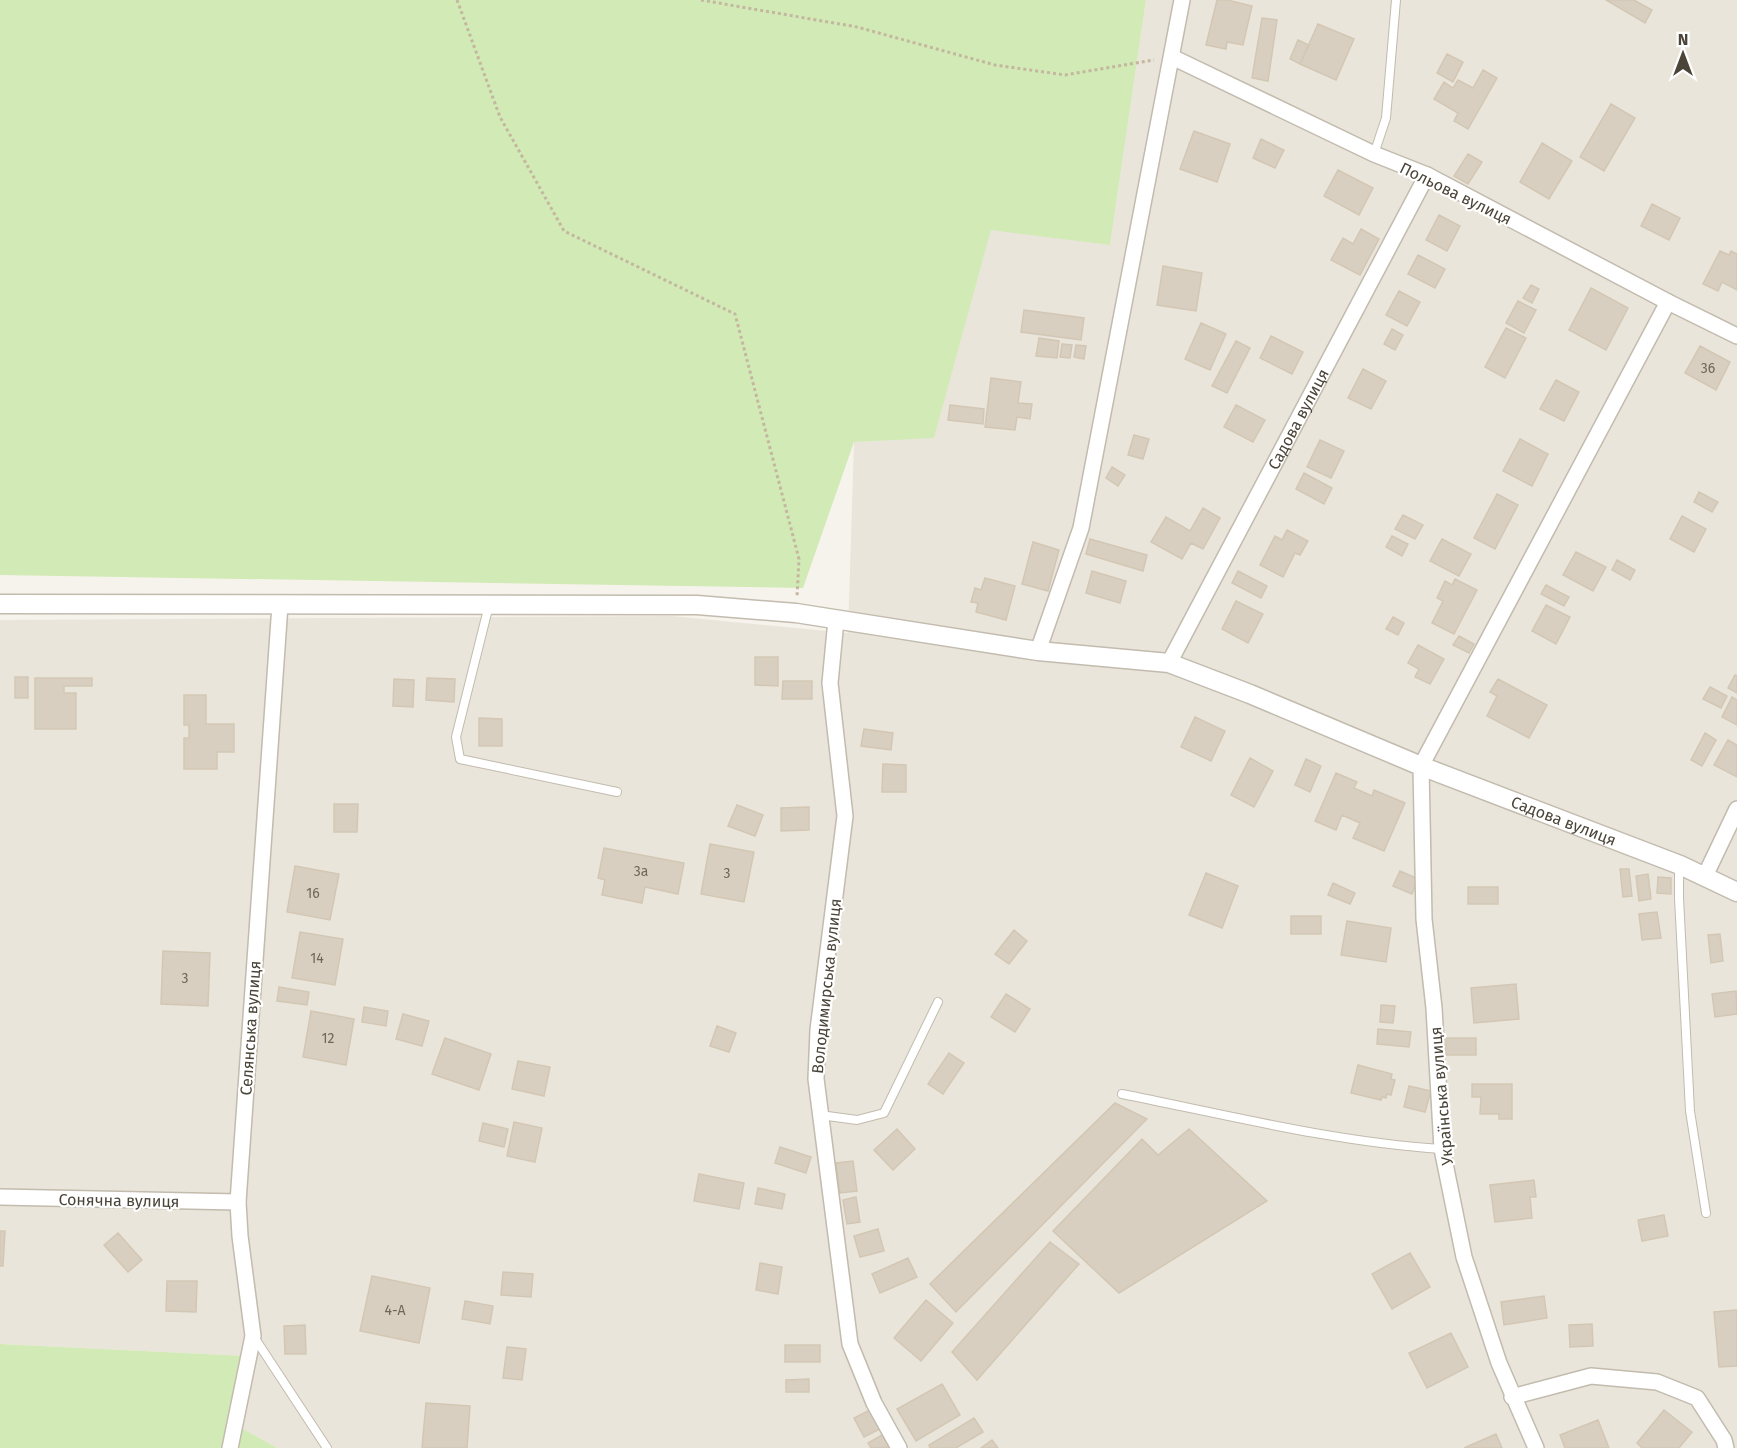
<svg xmlns="http://www.w3.org/2000/svg" width="1737" height="1448" font-family="'Fira Sans',sans-serif">
<rect width="100%" height="100%" fill="#f6f3ec"/>
<!-- residential -->
<path fill="#eae5da" d="M1146,0H1737V1448H277L238,1426L245,1356L0,1344V620L672,616L848,633L854,442L934,437L991,229L1110,245Z"/>
<!-- green -->
<path fill="#d2eab5" d="M0,0H1146L1110,245L991,230L934,438L854,442L803,588L0,575Z
M0,1344L246,1356L238,1426L277,1448H0Z"/>
<!-- building -->
<path fill="#d8cfc1" stroke="#d3c7b4" stroke-width="1.5" d="M1217,0H1227L1252,6L1243,45L1227,42L1226,49L1206,45Z
M1606,0H1634L1652,10L1645,23Z
M1262,18L1277,20L1268,81L1252,78Z
M1318,24L1354,39L1336,80L1300,64Z
M1298,40L1309,45L1300,64L1290,59Z
M1447,54L1463,62L1453,82L1437,73Z
M1483,70L1497,78L1468,129L1454,121L1458,113L1434,99L1444,82L1453,88L1458,80L1473,88Z
M1611,104L1635,118L1604,171L1580,157Z
M1194,131L1230,144L1217,182L1180,169Z
M1261,139L1284,150L1275,168L1253,158Z
M1542,143L1572,161L1549,199L1520,182Z
M1468,154L1482,162L1468,184L1454,176Z
M1338,170L1373,188L1359,215L1324,196Z
M1652,204L1680,218L1669,240L1641,226Z
M1439,215L1460,226L1447,251L1426,240Z
M1361,229L1379,239L1360,275L1331,260L1343,238L1353,244Z
M1720,251L1729,255L1731,251L1737,254V290L1722,282L1718,291L1703,284Z
M1418,255L1445,269L1435,288L1408,274Z
M1163,266L1202,273L1196,311L1157,305Z
M1531,285L1539,289L1532,303L1523,298Z
M1591,288L1628,308L1606,350L1569,330Z
M1399,291L1420,302L1407,326L1386,315Z
M1518,301L1536,310L1524,333L1506,323Z
M1024,310L1084,318L1081,340L1021,332Z
M1201,323L1226,334L1210,370L1185,359Z
M1506,328L1526,338L1505,378L1485,367Z
M1392,329L1403,335L1395,350L1384,344Z
M1271,336L1303,352L1292,374L1260,358Z
M1039,338L1059,341L1057,358L1036,356Z
M1236,341L1250,348L1227,393L1212,386Z
M1062,344L1072,345L1070,358L1060,357Z
M1076,345L1086,346L1084,359L1074,357Z
M1700,346L1730,362L1716,390L1685,373Z
M1363,369L1386,381L1371,409L1348,398Z
M991,378L1021,382L1018,403L1032,404L1030,419L1017,417L1015,430L985,427Z
M1556,380L1579,392L1564,421L1540,409Z
M950,405L984,409L983,424L948,420Z
M1236,405L1265,420L1253,442L1224,427Z
M1134,435L1149,439L1143,459L1128,455Z
M1520,439L1548,454L1532,486L1503,471Z
M1320,440L1344,451L1331,478L1307,467Z
M1112,467L1125,475L1118,486L1106,478Z
M1304,473L1332,488L1324,504L1296,489Z
M1699,492L1718,502L1712,512L1694,502Z
M1497,494L1518,505L1495,549L1474,538Z
M1203,508L1220,518L1203,549L1191,543L1182,559L1151,542L1166,517L1190,531Z
M1403,515L1423,525L1415,539L1395,529Z
M1682,516L1706,529L1694,552L1670,539Z
M1287,530L1308,541L1300,555L1295,553L1283,577L1260,565L1275,536L1282,540Z
M1392,536L1408,544L1402,556L1386,547Z
M1090,539L1147,555L1143,571L1086,554Z
M1442,539L1471,554L1459,576L1430,561Z
M1033,542L1059,550L1048,591L1022,584Z
M1576,552L1606,567L1593,591L1563,575Z
M1617,560L1635,570L1630,580L1612,570Z
M1092,571L1126,581L1120,603L1086,593Z
M1238,571L1267,586L1261,598L1232,583Z
M985,578L1015,586L1006,620L976,612L978,603L971,602L975,588L981,590Z
M1455,579L1477,590L1454,634L1432,623L1443,601L1437,598L1445,581L1452,585Z
M1546,585L1569,597L1564,606L1541,594Z
M1236,601L1263,614L1248,643L1222,629Z
M1546,605L1570,617L1556,644L1532,631Z
M1393,617L1404,623L1398,635L1386,629Z
M1459,636L1474,644L1469,653L1453,645Z
M1418,645L1444,659L1430,684L1415,677L1419,669L1408,663Z
M755,657H778V686L755,685Z
M1735,675L1737,676V693L1728,688Z
M15,677H28V698H15Z
M35,678H92V686H64V693H76V729H35Z
M427,678L455,679L454,702L426,700Z
M394,679L414,680L413,707L393,706Z
M1498,679L1547,705L1529,738L1487,716L1497,696L1490,692Z
M783,681H812V699H782Z
M1710,687L1727,696L1721,708L1703,699Z
M184,695H206V724H234V752H217V769H184V738H189V725H184Z
M1732,697L1737,700V725L1722,717Z
M1195,717L1225,731L1211,761L1181,747Z
M479,718L502,719V746H479Z
M864,729L893,733L891,750L861,746Z
M1705,733L1716,740L1702,766L1691,760Z
M1728,740L1737,745V777L1714,765Z
M1250,758L1273,771L1254,807L1231,795Z
M1306,759L1321,766L1310,792L1295,785Z
M883,764L906,765V792H882Z
M1336,773L1357,782L1354,788L1372,796L1374,790L1405,803L1384,851L1353,838L1360,823L1342,815L1336,830L1315,821Z
M334,804H358L357,832H334Z
M737,805L763,815L755,836L728,826Z
M809,807V830L781,831V808Z
M710,844L754,852L744,902L701,894Z
M604,848L684,863L678,894L645,887L642,903L602,895L605,880L598,878Z
M295,866L339,874L330,920L287,912Z
M1620,869H1629L1632,896L1623,897Z
M1400,871L1418,879L1412,894L1393,886Z
M1206,873L1238,886L1222,928L1189,915Z
M1648,874L1651,899L1639,901L1636,876Z
M1658,877L1671,878V894L1657,893Z
M1333,883L1355,893L1350,904L1328,895Z
M1468,887H1498V904H1468Z
M1657,912L1661,938L1642,940L1639,914Z
M1291,916H1321V934H1291Z
M1347,921L1391,928L1386,962L1341,955Z
M1014,930L1027,941L1009,964L995,954Z
M300,932L343,939L335,985L292,978Z
M1720,934L1723,961L1711,963L1708,935Z
M163,951L210,953L208,1006L161,1004Z
M1516,984L1519,1019L1474,1023L1471,988Z
M279,987L309,992L307,1005L277,1001Z
M1736,991L1737,1014L1715,1017L1712,994Z
M1006,994L1030,1009L1015,1032L991,1017Z
M1381,1005L1395,1006L1393,1023L1380,1022Z
M364,1007L388,1011L386,1026L362,1022Z
M311,1011L354,1019L346,1065L303,1057Z
M403,1014L429,1021L422,1046L396,1039Z
M717,1026L736,1033L729,1052L710,1046Z
M1378,1029L1411,1032L1409,1047L1377,1044Z
M445,1038L491,1054L479,1090L432,1074Z
M1446,1038H1476V1055H1446Z
M949,1053L964,1063L943,1094L928,1084Z
M518,1061L550,1067L544,1096L512,1089Z
M1358,1065L1392,1074L1391,1079L1395,1080L1391,1095L1387,1094L1386,1098L1382,1097L1381,1100L1351,1093Z
M1472,1084H1512V1119H1499V1114H1480L1481,1097H1472Z
M1409,1086L1431,1091L1425,1112L1404,1107Z
M1115,1103L1147,1119L956,1312L930,1284Z
M514,1122L542,1128L535,1162L507,1156Z
M483,1123L508,1129L504,1147L479,1141Z
M897,1129L915,1149L893,1170L874,1150Z
M1189,1129L1267,1201L1119,1293L1053,1231L1142,1139L1158,1155Z
M780,1147L811,1157L806,1173L775,1163Z
M853,1161L857,1191L840,1193L836,1163Z
M699,1174L744,1183L739,1209L694,1201Z
M1534,1180L1536,1197H1530L1532,1218L1495,1222L1490,1185Z
M758,1188L785,1194L782,1209L755,1204Z
M856,1197L860,1222L847,1224L843,1200Z
M1664,1215L1668,1236L1642,1241L1638,1220Z
M878,1229L884,1251L860,1257L854,1236Z
M0,1231H5L3,1266H0Z
M118,1233L142,1260L128,1272L104,1245Z
M1050,1242L1079,1264L977,1380L952,1352Z
M1410,1253L1430,1287L1392,1309L1372,1274Z
M908,1258L917,1277L880,1293L872,1274Z
M760,1263L782,1267L778,1294L756,1290Z
M503,1272L533,1274L531,1297L501,1295Z
M372,1276L430,1288L419,1343L360,1331Z
M167,1281H197L196,1312L166,1311Z
M1544,1296L1547,1318L1504,1325L1501,1302Z
M926,1300L953,1323L921,1361L894,1338Z
M465,1301L493,1306L490,1324L462,1319Z
M1737,1310V1366L1719,1367L1714,1312Z
M1592,1324L1593,1346L1570,1347L1569,1325Z
M305,1325L306,1354H285L284,1326Z
M1451,1333L1468,1367L1427,1388L1409,1353Z
M785,1345H820V1362H785Z
M507,1347L526,1349L522,1380L503,1378Z
M809,1379V1392H786V1380Z
M942,1384L960,1415L916,1441L897,1409Z
M426,1403L470,1406L467,1448H422Z
M870,1410L880,1429L864,1437L854,1418Z
M1664,1410L1692,1432L1679,1448H1642L1637,1443Z
M974,1418L983,1432L956,1448H930L929,1445Z
M1598,1420L1609,1448H1565L1560,1435Z
M1496,1434L1502,1448H1464Z
M882,1435L890,1447L871,1448L868,1443Z
M992,1440L998,1448H981Z"/>
<g fill="none" stroke-linecap="round" stroke-linejoin="round">
<defs>
<path id="service" d="M1374,154L1386,118L1396,0
M489,605L456,737L460,759L617,792
M1679,866V898L1690,1111L1706,1213
M1122,1094C1227,1115 1334,1142 1442,1149
M820,1115L857,1120L884,1113L938,1002
M254,1337L327,1448"/>
<g id="minor">
<path d="M1172,57L1374,154L1427,175L1668,302L1737,336"/>
<path d="M836,620L830,683L845,816L818,1030L816,1079L850,1344L874,1403L899,1448"/>
<path d="M1038,651L1081,528L1182,0"/>
<path id="s1" d="M1169,663L1427,175"/>
<path d="M1705,876L1737,809"/>
<path d="M0,1197L238,1202"/>
<path d="M1512,1397L1591,1376L1657,1382L1697,1398L1724,1440L1726,1448"/>
<path d="M230,1448L253,1336L240,1236L238,1202L280,605"/>
<path d="M1536,1448L1499,1363L1464,1257L1442,1149L1434,1008L1424,919L1421,766L1668,302"/>
</g>
<g id="tertiary">
<path id="s2" d="M0,604L697,605L796,613L1038,651L1169,663L1250,694L1421,766L1680,865L1737,892"/>
</g>
</defs>
<!-- service casing -->
<use href="#service" stroke="#c2bbae" stroke-width="10"/>
<!-- minor casing -->
<use href="#minor" stroke="#c2bbae" stroke-width="18"/>
<!-- tertiary casing -->
<use href="#tertiary" stroke="#c2bbae" stroke-width="21"/>
<!-- path -->
<path stroke="#c4b79f" stroke-width="3" stroke-dasharray="3 3" stroke-linecap="butt" d="M457,0L500,117L564,231L735,314L799,559L797,597
M701,0L857,27L995,65L1065,75L1154,60"/>
<!-- service -->
<use href="#service" stroke="#fff" stroke-width="8"/>
<!-- minor -->
<use href="#minor" stroke="#fff" stroke-width="15"/>
<!-- tertiary -->
<use href="#tertiary" stroke="#fff" stroke-width="18"/>
</g>
<g text-anchor="middle" stroke-width="4.5" stroke-linejoin="round" paint-order="stroke">
<!-- number labels -->
<g font-size="14" fill="#6e675b">
<text x="1708" y="373">36</text>
<text x="641" y="876">3а</text>
<text x="727" y="878">3</text>
<text x="313" y="898">16</text>
<text x="317" y="963">14</text>
<text x="185" y="983">3</text>
<text x="328" y="1043">12</text>
<text x="395" y="1315">4-А</text>
</g>
<!-- street labels -->
<g font-size="16" fill="#4b4439" stroke="#fff">
<text transform="translate(1456 193) rotate(26)" y="6">Польова вулиця</text>
<text dy="6" stroke="none"><textPath href="#s1" startOffset="276">Садова вулиця</textPath></text>
<text dy="6" stroke="none"><textPath href="#s2" startOffset="1598">Садова вулиця</textPath></text>
<text transform="translate(826 986) rotate(-84)" y="6">Володимирська вулиця</text>
<text transform="translate(250 1028) rotate(-86)" y="6">Селянська вулиця</text>
<text transform="translate(1441 1096) rotate(-95)" y="6">Українська вулиця</text>
<text transform="translate(119 1200) rotate(1)" y="6">Сонячна вулиця</text>
</g>
</g>
<!-- north arrow -->
<g transform="translate(1683 54)" stroke="#ffffff" stroke-width="4.5" paint-order="stroke">
<path d="M0-4.5L10 22L0 15L-10 22Z" fill="#4b4439"/>
<text y="-9" font-size="16" font-weight="bold" text-anchor="middle" fill="#4b4439">N</text>
</g>
</svg>
